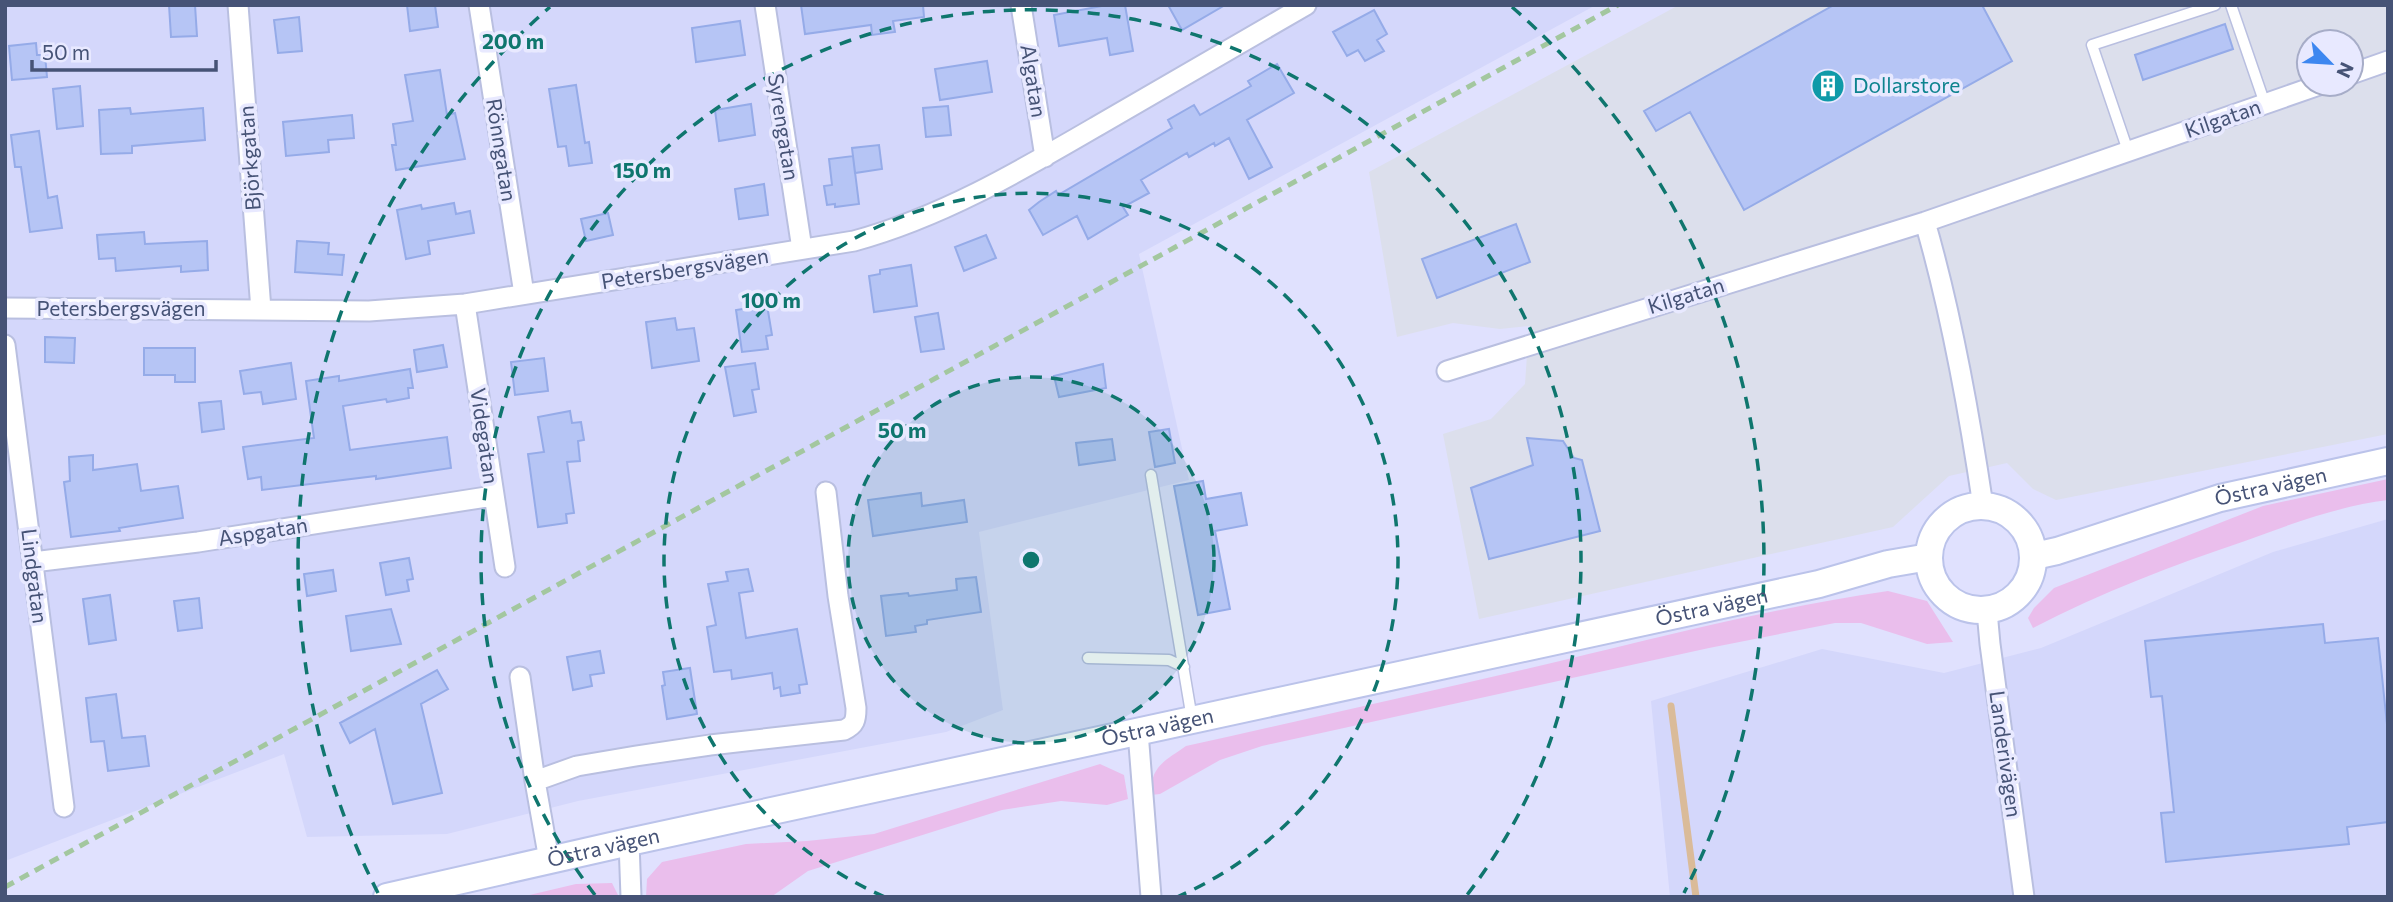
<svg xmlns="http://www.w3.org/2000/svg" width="2393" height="902" font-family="Commissioner,sans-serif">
<rect width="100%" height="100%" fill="#e0e1fe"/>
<!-- residential -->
<path fill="#d4d7fb" d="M5,5H1596L1139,254L1189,480L979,532L1003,710L946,732L578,801L447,834L307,837L284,754L5,861Z
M2388,519V897H1670L1651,701L1822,649L1944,673L2041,648L2273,552Z"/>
<!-- industrial -->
<path fill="#dcdfec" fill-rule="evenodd" d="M1679,5H2388V434L2056,500L2033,489L2007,463L1949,476L1893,527L1479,619L1443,434L1491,419L1525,384L1529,326L1500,329L1453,323L1397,337L1369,172ZM2309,42H2351V84H2309Z"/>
<!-- green -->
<path fill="#eabeec" d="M2388,479V500C2339,506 2291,524 2245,541C2171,566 2102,592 2033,628L2028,618L2034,608L2054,588L2263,506Z
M1888,591L1927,601L1953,642L1927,644L1861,623H1835L1709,648L1262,746L1220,760L1160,794L1151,795C1150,766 1165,761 1186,746C1311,718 1436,690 1560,661C1669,635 1777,607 1888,591Z
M1100,764L1124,775L1128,799L1107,805L1061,801L1002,810L808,871L771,897H646L647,879L662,862L746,844L807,841L874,834Z
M612,883L619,897H521L576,884Z"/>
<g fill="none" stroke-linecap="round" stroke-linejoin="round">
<!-- stream -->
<path stroke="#dabb99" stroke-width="7" d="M1671,706L1696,897"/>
</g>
<!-- building -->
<path fill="#b6c5f5" stroke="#95abe8" stroke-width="2" d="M169,5H195L197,36L171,37Z
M407,5H435L438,27L410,31Z
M801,5H923L924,17L893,21L895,32L872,35L871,25L805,34Z
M1107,5H1125L1133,51L1110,55L1107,38L1059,46L1054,15Z
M1168,5H1225L1182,30Z
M1834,5H1982L2012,61L1744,210L1690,112L1656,131L1644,111Z
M1374,10L1387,34L1377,40L1384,51L1365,61L1358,50L1347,56L1333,32Z
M299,17L302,51L278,53L274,20Z
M740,21L745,55L696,62L692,28Z
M2225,24L2233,49L2143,80L2135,55Z
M36,43L37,55H45L47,77L12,80L9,46Z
M987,61L992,92L940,100L935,69Z
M1277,64L1294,93L1247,120L1272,167L1249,179L1229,138L1215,146L1214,143L1189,157L1187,153L1141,180L1149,193L1123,207L1128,215L1088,239L1077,216L1043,235L1029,210L1039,202L1056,191L1058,195L1172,128L1168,120L1194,105L1200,115L1251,86L1248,81Z
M440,70L447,115L455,113L465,159L396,170L392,145H396L393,124L413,121L405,75Z
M576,85L585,143L589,142L592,163L569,166L566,146L558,147L549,89Z
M80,86L83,126L57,129L53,89Z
M751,104L755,135L719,141L715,110Z
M948,106L951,135L926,137L923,108Z
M130,108L131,114L203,108L205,140L132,146V153L101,154L99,110Z
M352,115L354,138L328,140L329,152L286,156L283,122Z
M39,131L48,198L57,196L62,228L30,232L21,167H15L11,135Z
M879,145L882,169L855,173L852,148Z
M853,156L859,204L835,207V204L827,205L824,186L832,185L829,159Z
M764,184L768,215L739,219L735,189Z
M454,203L456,214L470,211L474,233L428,241L430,254L406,259L397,210L421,205L422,209Z
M608,213L613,235L586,241L581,219Z
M1516,224L1530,262L1437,298L1422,259Z
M144,232L145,244L207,241L208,270L181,272V266L116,271L115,258L99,259L97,235Z
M986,235L996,258L964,271L955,247Z
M297,241L329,243L328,254L344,255L342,275L295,272Z
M911,265L917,306L874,312L869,276L880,274V270Z
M767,305L772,335L766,336L768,349L742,352L736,310Z
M938,313L944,349L921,352L915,317Z
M675,318L677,330L694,328L699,361L652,368L646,322Z
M45,337L75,338L74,363L45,362Z
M443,345L447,367L417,372L414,350Z
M144,348H195V382H175V375H144Z
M544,358L548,391L515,395L511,362Z
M291,363L296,399L263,404L261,392L244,394L240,371Z
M755,363L759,389L752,390L756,412L734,416L725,367Z
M1103,364L1106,388L1059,397L1054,376Z
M410,369L413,388H408L409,398L387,402L386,399L343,406L350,450L447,437L451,468L376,479V476L262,490L261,477L248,479L243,447L314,438L306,381L339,376V381Z
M221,401L224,429L202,432L199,403Z
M570,411L572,423L581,422L584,440L578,441L580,461L567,462L574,513L566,514L567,523L538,527L528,454L544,452L538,417Z
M1169,429L1175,463L1155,467L1149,432Z
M1527,438L1563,441L1574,458L1582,460L1600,531L1489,559L1471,488L1533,465Z
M1112,439L1115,460L1079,465L1076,443Z
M93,455V470L137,464L141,491L178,486L183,518L119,528L120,531L71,537L64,482L70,481L69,457Z
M1203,481L1206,499L1241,493L1247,525L1215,531L1230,609L1198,615L1174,486Z
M921,493L922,506L964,500L967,522L873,536L868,500Z
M409,558L413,579L407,580L409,591L386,595L380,563Z
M748,569L753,591L739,593L746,638L797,629L807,684L799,685L800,693L781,696L780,687L774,689L772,673L732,679L731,670L714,672L707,627L716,625L708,584L728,581L726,572Z
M333,570L336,591L307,596L304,574Z
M976,577L981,612L927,620V624L915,626L916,632L886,636L881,596L908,593L909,596L957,590L956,579Z
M110,595L116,640L89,644L83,599Z
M199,598L202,628L178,631L174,601Z
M391,609L401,644L351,651L346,616Z
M2323,624L2325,643L2378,638L2388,734V822L2347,827L2349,844L2166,862L2161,813L2174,812L2162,696L2151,697L2145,641Z
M600,651L604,673L590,675L592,686L573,690L567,657Z
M690,668L697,714L667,719L662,686L665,685L663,672Z
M437,670L448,689L421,704L442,793L393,804L375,729L350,743L340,723Z
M116,694L122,738L145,736L149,766L108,771L104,741L91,742L86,698Z"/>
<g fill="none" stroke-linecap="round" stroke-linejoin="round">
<defs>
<path id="lane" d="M2231,5L2265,104
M2128,151L2092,45L2215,5
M1151,475L1192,719
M1088,658L1169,660L1184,667"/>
<path id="street" d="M238,5L261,310
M479,5L524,294
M765,5L802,249
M1021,5L1045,157
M2351,74L2388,61
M1925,222C1952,315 1969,411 1983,506
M465,304L505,567
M5,308L369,311L465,304L854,241C942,217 1020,171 1099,125C1168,85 1237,45 1306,5
M5,345L64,807
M1447,371L1925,222L2322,84
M33,562L198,542L493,496
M1987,611L1990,644L2024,897
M520,677L535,781L549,860
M1138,732L1151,897
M535,781L577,766L636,756L710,745L844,730C855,725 856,720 856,708L838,596L826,492
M629,842L631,897"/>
<g id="secondary">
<circle cx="1981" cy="558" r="52"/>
<path id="s1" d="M2034,556L2057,551L2220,498L2388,461"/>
<path id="s2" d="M387,897L629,842L1819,584L1888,564L1929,557"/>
</g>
</defs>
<!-- lane casing -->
<use href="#lane" stroke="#b9bfe0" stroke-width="13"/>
<!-- street casing -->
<use href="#street" stroke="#b9bfe0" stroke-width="23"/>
<!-- secondary casing -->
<use href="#secondary" stroke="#bbc3ea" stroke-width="30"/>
<!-- lane -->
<use href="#lane" stroke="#fff" stroke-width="10"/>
<!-- street -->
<use href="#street" stroke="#fff" stroke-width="19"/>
<!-- secondary -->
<use href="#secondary" stroke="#fff" stroke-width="26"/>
<!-- rail -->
<path stroke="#a3c79f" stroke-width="5" stroke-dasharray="10 7" stroke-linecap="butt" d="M5,887L1618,5"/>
</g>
<!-- distance rings -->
<circle cx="1031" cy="560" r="183" fill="#0f766e" fill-opacity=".12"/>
<g fill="none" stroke="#0f766e" stroke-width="3.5" stroke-dasharray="12 9">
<circle cx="1031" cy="560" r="183"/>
<path d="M885 897A367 367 0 1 1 1177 897"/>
<path d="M595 895A550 550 0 1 1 1467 895"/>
<path d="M378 893A733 733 0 0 1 550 7M1512 7A733 733 0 0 1 1684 893"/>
</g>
<!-- icons -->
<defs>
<symbol id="building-disc" viewBox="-11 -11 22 22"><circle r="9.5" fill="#0f9aa8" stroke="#e8e9ff"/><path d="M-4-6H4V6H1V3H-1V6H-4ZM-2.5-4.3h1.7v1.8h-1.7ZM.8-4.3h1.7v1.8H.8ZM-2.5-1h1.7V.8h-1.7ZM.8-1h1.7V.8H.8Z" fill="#fff"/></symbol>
</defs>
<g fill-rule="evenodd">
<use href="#building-disc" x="1809" y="67" width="38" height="38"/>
</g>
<g text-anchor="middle" stroke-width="7" stroke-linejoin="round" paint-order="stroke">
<!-- street labels -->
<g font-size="21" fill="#465376" stroke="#e8e9ff">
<text transform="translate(1033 81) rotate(81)" y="7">Algatan</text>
<text transform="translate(2223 119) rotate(-19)" y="7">Kilgatan</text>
<text transform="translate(783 127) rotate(81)" y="7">Syrengatan</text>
<text transform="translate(501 150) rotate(81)" y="7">Rönngatan</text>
<text transform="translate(250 158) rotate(-94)" y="7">Björkgatan</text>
<text transform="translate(685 269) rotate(-9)" y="7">Petersbergsvägen</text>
<text transform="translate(1686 296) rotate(-17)" y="7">Kilgatan</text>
<text x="121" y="316">Petersbergsvägen</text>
<text transform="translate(484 436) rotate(82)" y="7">Videgatan</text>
<text dy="7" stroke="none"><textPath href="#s1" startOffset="247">Östra vägen</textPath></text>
<text transform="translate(263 532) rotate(-9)" y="7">Aspgatan</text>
<text transform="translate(34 576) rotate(83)" y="7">Lindgatan</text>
<text dy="7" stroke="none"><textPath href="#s2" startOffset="1356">Östra vägen</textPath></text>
<text dy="7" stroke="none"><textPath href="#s2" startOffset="789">Östra vägen</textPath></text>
<text transform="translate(2005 754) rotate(82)" y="7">Landerivägen</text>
<text dy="7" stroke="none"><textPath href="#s2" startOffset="222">Östra vägen</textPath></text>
</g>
<!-- culture labels -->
<g font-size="21" fill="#0d838f" stroke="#e8e9ff" text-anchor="start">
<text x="1853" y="93">Dollarstore</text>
</g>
</g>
<circle cx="1031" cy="560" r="10" fill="#0f766e" stroke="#e8e9ff" stroke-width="3.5"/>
<g font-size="21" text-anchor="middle" font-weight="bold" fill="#0f766e" stroke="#e8e9ff" stroke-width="7" stroke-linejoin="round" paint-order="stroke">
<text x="513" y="49">200 m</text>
<text x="642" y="178">150 m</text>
<text x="771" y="308">100 m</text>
<text x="902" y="438">50 m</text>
</g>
<!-- border -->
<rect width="2393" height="902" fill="none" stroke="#465376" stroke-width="14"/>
<!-- north arrow -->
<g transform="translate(2330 63) rotate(115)"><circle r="33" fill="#e8e9ff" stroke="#a7adc8" stroke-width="2"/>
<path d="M0-5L12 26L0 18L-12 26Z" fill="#3d87f0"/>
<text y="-10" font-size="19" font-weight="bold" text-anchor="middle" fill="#465376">N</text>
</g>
<!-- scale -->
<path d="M32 60v10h184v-10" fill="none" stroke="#465376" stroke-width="3.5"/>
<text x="42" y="60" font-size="21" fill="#465376" stroke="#e8e9ff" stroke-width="5" paint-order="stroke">50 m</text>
</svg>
